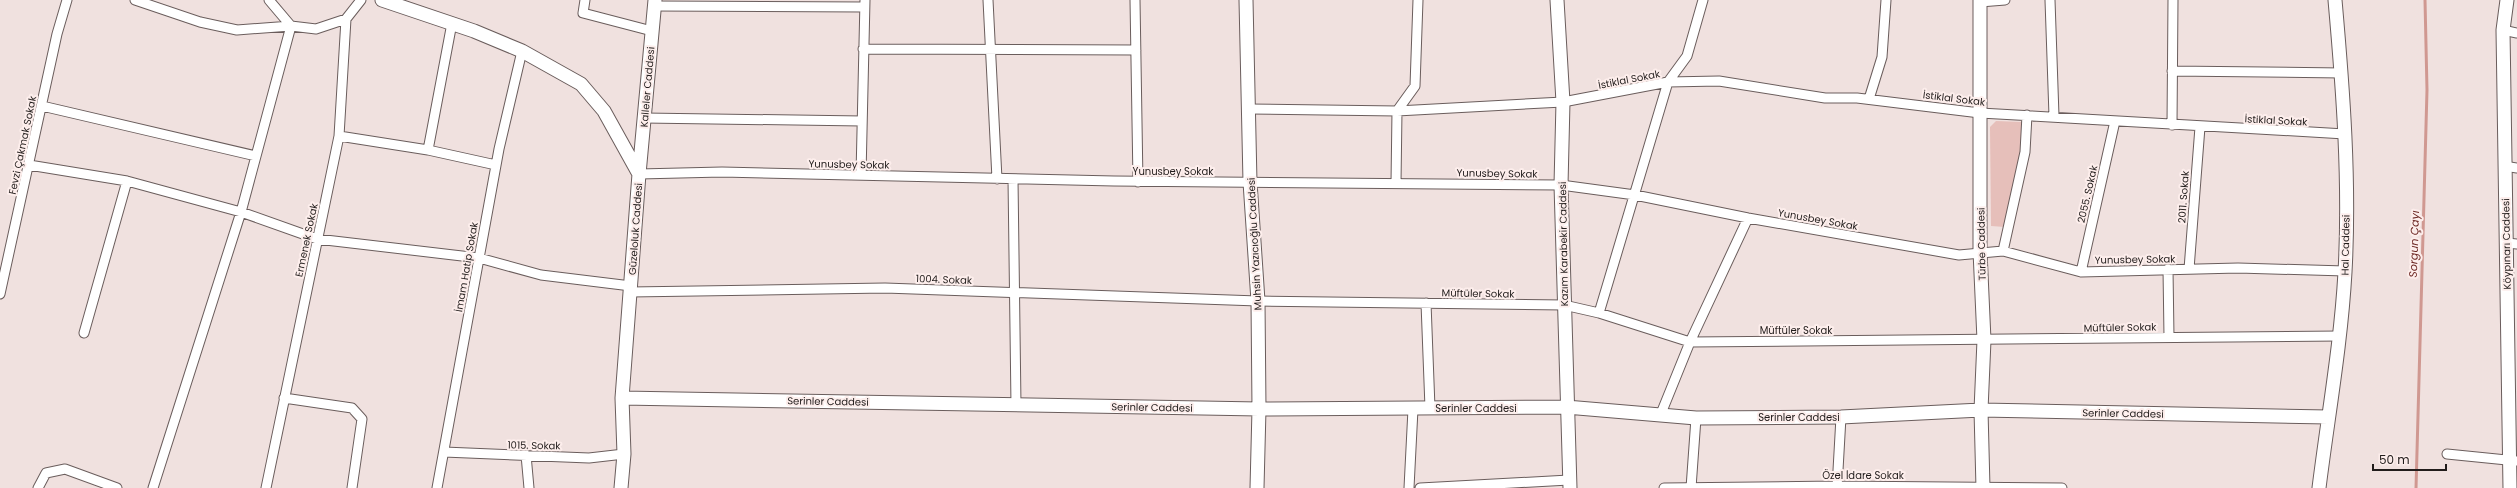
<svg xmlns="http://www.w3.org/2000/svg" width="2517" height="488" font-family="Poppins,sans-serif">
<rect width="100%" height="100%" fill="#f0e1df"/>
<!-- green -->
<path fill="#e6bfba" d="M1996,121L2022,122L2020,157L2005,227L1991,226L1990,127Z"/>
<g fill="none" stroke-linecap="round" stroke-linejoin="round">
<!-- stream -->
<path stroke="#d09891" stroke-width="3" d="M2416,488L2427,90L2425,0"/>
<defs>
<path id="street" d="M135,0L200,22L237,30L291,26L316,29L346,19
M585,0L583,13L652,31
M988,0L997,179
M1135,0L1138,182
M2050,0L2054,116
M1980,2L2005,0
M654,6L864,7
M2503,30L2517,33
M863,49L1136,50
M2172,71L2342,73
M1869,99L1882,57L1886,0
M42,106L256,156
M1249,109L1397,111L1563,102L1668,82L1719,81L1825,98H1857L1980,113L2345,134
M644,118L862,121
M2172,125L2173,0
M339,136L428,150L496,165
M428,150L452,23
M29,165L127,181L241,212L317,239L479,258L541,275L631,286
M2504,166L2517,168
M639,174L722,172L1114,181L1561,185L1635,195L1748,218L1959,255L2003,251L2081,272L2238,268L2345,271
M861,175L865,0
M1013,179L1016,405
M1396,183L1397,111L1415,86L1418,0
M2507,243L2517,244
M2003,251L2025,152L2027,115
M2168,269L2169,337
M2189,269L2200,127
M2081,272L2115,121
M630,292L885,288L1258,301L1564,305L1599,313L1690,342L2340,336
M0,294L57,34L67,0
M1426,303L1430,408
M1599,313L1668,82L1687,56L1703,0
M84,333L127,181
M284,398L352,408L362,419L352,488
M1660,416L1690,342L1748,218
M444,452L589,458L624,454
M2447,454L2517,461
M526,455L529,488
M38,488L46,473L65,469L117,488
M153,488L241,212L291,26L269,0
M266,488L339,136L346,19L361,0
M437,488L499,149L522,51
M1409,488L1413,409
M1420,488L1569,480
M1664,488L1837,486L2062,488
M1691,488L1696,418
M1837,488L1841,417"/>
<path id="secondary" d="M382,0L474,31L522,51L581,84L604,111L639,174L622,398L624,454L621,488
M1246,0L1250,182L1258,301L1259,409L1257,488
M1557,0L1563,102L1561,185L1570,488
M1980,0V251L1984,340L1981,410L1983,488
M2507,0L2503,30L2510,488
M639,174L655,0
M622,398L1259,409L1566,407L1696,418L1841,417L1981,410L2328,417
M2319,488C2328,416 2341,344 2345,272C2350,181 2343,90 2335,0"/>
</defs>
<!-- street casing -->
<use href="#street" stroke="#6a5d5c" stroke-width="11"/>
<!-- secondary casing -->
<use href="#secondary" stroke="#6a5d5c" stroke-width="15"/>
<!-- street -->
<use href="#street" stroke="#fff" stroke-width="9"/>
<!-- secondary -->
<use href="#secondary" stroke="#fff" stroke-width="13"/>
</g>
<g text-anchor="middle" stroke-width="4" stroke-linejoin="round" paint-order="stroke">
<!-- street labels -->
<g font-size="10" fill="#211c1b" stroke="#fdeeec">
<text transform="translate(1629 79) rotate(-11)" y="4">İstiklal Sokak</text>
<text transform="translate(647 87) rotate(-85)" y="4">Kalleler Caddesi</text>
<text transform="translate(1954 98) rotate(7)" y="4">İstiklal Sokak</text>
<text transform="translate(2276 120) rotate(3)" y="4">İstiklal Sokak</text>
<text transform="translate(22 145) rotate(-78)" y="4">Fevzi Çakmak Sokak</text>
<text transform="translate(849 164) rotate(1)" y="4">Yunusbey Sokak</text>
<text x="1173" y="175">Yunusbey Sokak</text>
<text transform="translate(1497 173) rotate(1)" y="4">Yunusbey Sokak</text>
<text transform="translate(2087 194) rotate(-77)" y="4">2055. Sokak</text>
<text transform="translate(2183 197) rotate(-86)" y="4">2011. Sokak</text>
<text transform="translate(1818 219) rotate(10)" y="4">Yunusbey Sokak</text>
<text transform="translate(635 229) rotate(-86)" y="4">Güzeloluk Caddesi</text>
<text transform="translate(306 240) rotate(-78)" y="4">Ermenek Sokak</text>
<text transform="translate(1254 244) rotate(-93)" y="4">Muhsin Yazıcıoğlu Caddesi</text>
<text transform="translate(1563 244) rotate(-91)" y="4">Kazım Karabekir Caddesi</text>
<text transform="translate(1981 244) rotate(-91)" y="4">Türbe Caddesi</text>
<text transform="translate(2506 244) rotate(-91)" y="4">Köypınarı Caddesi</text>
<text transform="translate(2345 245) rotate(-89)" y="4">Hal Caddesi</text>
<text transform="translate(2135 259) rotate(-1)" y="4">Yunusbey Sokak</text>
<text transform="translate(466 267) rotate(-80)" y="4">İmam Hatip Sokak</text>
<text transform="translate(944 279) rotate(2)" y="4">1004. Sokak</text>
<text transform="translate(1478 293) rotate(1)" y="4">Müftüler Sokak</text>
<text transform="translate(2120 327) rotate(-1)" y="4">Müftüler Sokak</text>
<text x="1796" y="334">Müftüler Sokak</text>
<text transform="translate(828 401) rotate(1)" y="4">Serinler Caddesi</text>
<text transform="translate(1152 407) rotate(1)" y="4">Serinler Caddesi</text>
<text x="1476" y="412">Serinler Caddesi</text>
<text transform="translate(2123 413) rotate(1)" y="4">Serinler Caddesi</text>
<text x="1799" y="421">Serinler Caddesi</text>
<text transform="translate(534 445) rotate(1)" y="4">1015. Sokak</text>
<text x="1863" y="479">Özel İdare Sokak</text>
</g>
<!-- water labels -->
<g font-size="11" font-style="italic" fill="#6d2824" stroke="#fdeeec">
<text transform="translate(2414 244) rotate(-88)" y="4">Sorgun Çayı</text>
</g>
</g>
<!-- scale -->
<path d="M2373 464v6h73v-6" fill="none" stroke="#211c1b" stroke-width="2"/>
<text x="2379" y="464" font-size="12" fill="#211c1b" stroke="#fdeeec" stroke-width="3" paint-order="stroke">50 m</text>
</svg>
